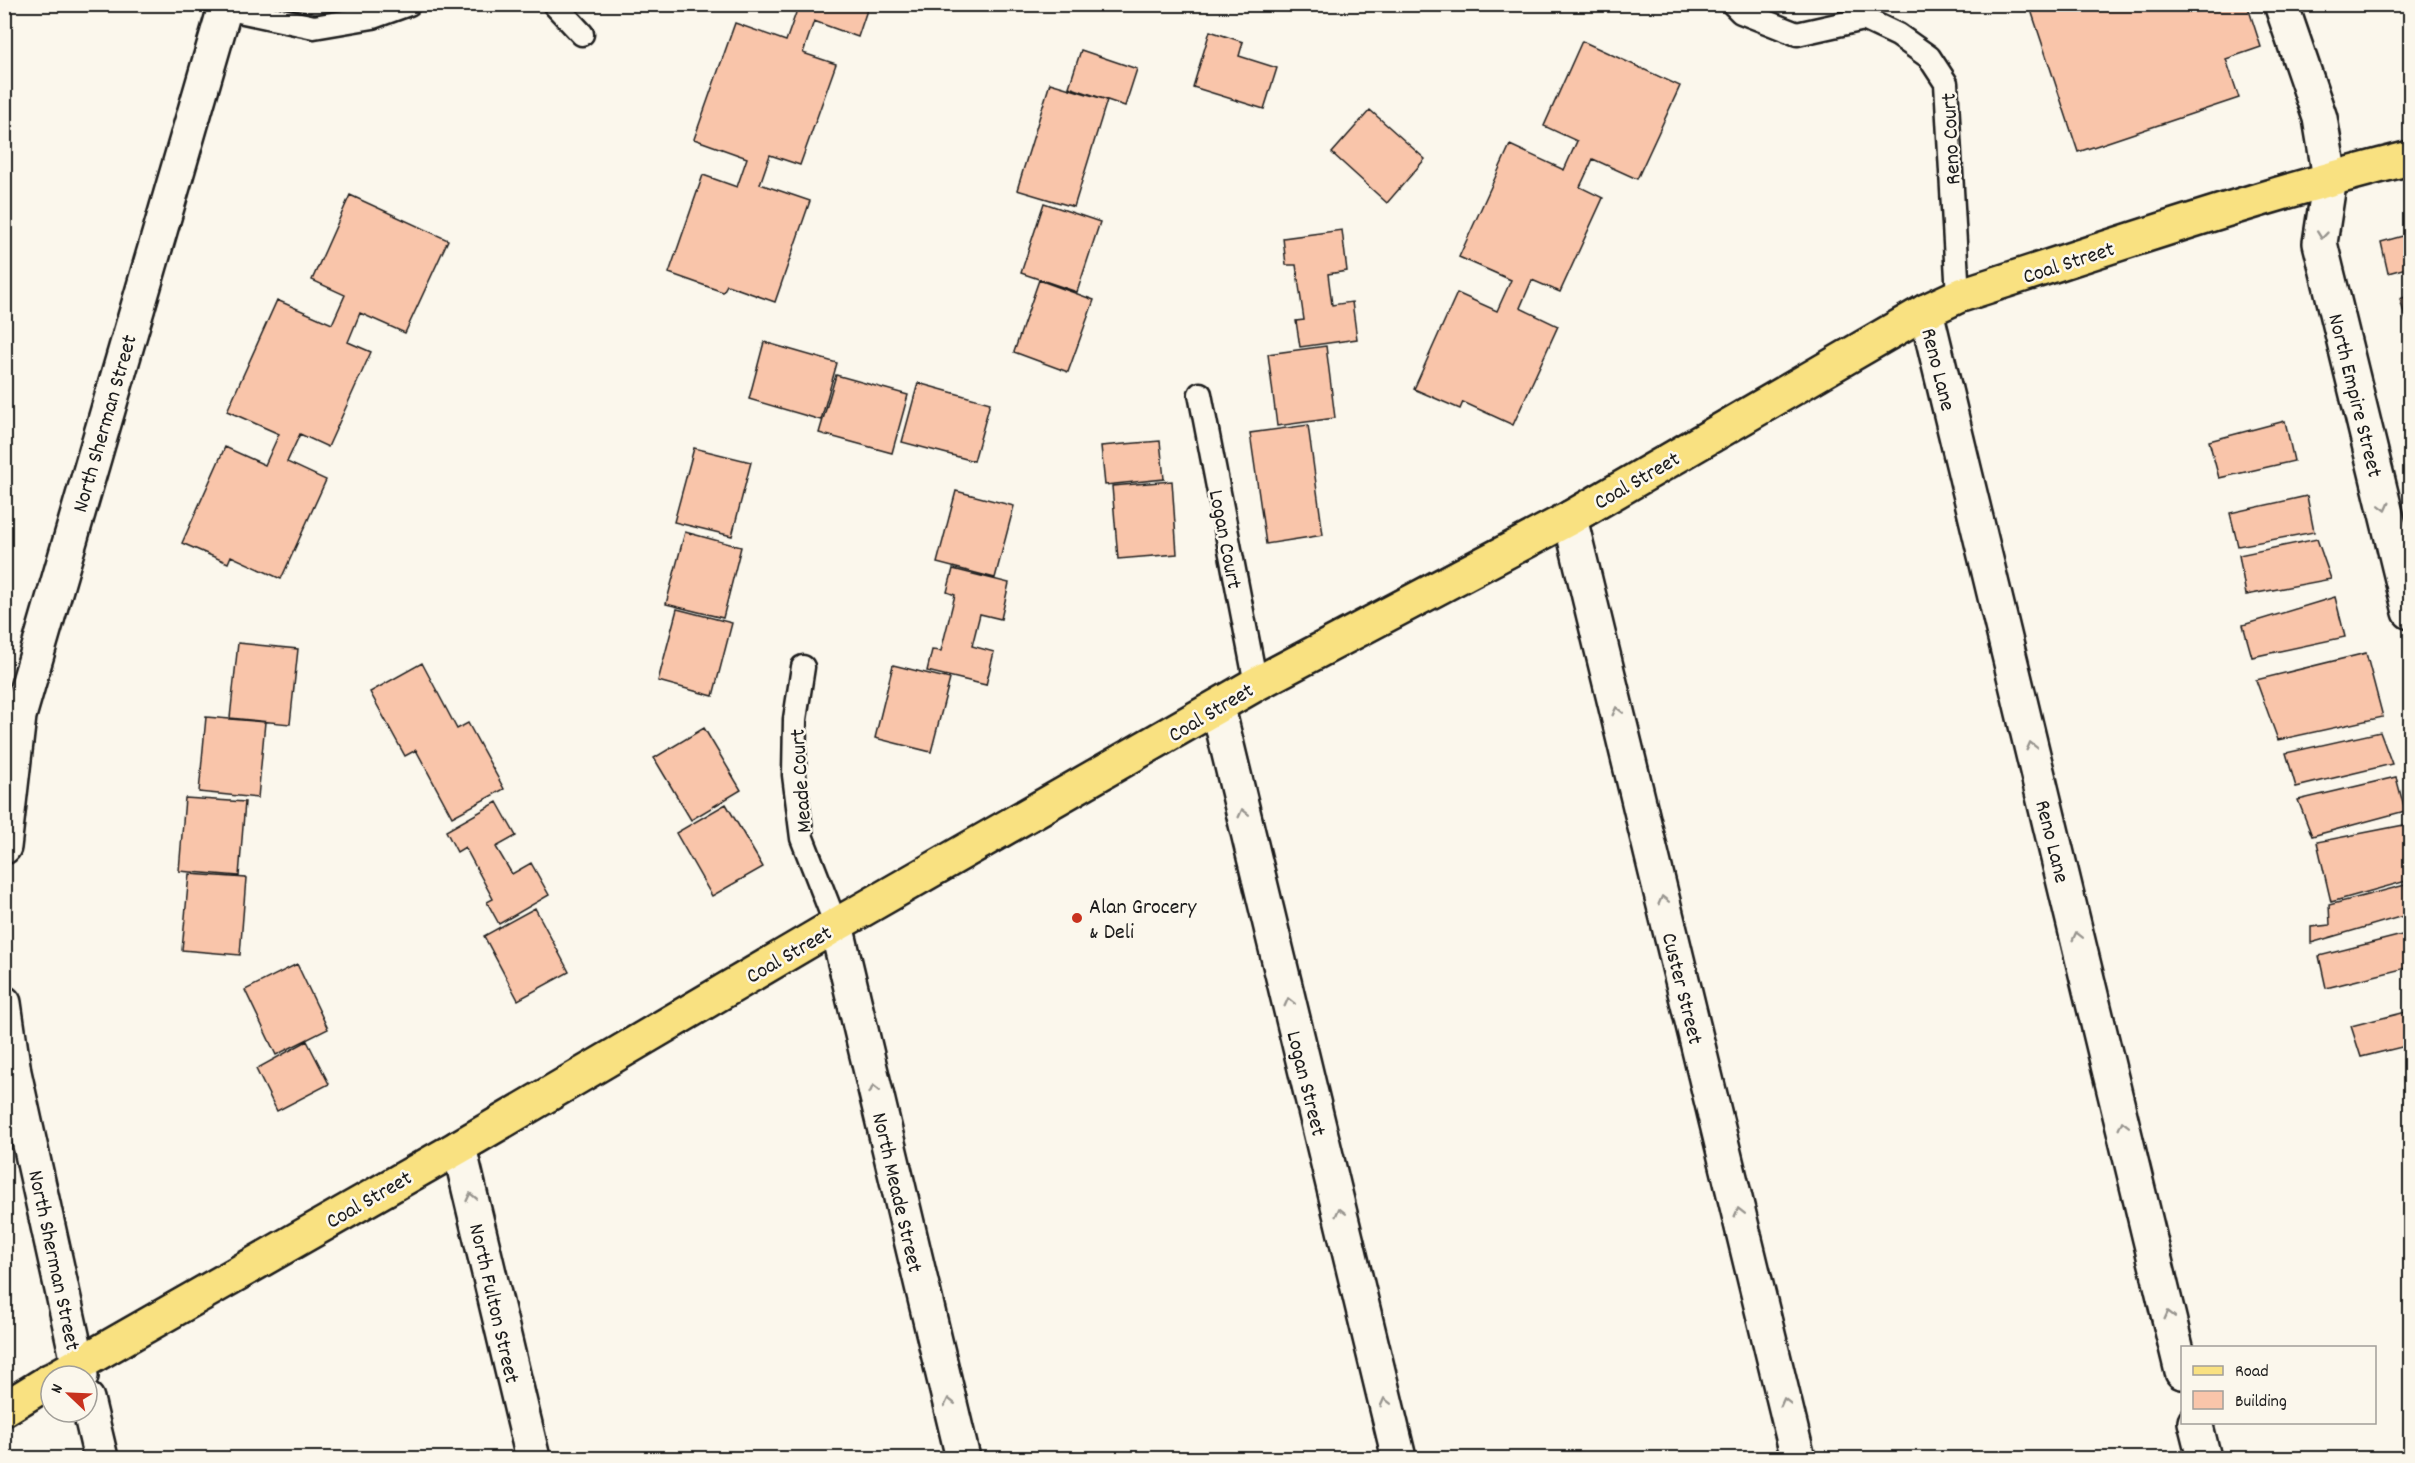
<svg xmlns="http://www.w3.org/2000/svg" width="2415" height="1463" font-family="Dekko,sans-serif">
<rect width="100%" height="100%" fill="#fbf7ec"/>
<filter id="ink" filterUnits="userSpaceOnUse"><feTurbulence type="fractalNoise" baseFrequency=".0167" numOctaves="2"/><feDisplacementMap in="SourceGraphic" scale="12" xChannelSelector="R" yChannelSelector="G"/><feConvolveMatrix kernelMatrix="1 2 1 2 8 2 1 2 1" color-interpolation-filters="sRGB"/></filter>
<g filter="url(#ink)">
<!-- building -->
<path fill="#f9c5aa" stroke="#1c1c1c" stroke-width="1.5" d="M780,4H869L858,37L814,21L803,53L836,64L800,165L770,155L760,184L810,201L775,302L727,285L723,292L669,273L703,175L737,187L747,158L694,139L735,23L786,41L797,10Z
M2029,4H2247L2261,47L2226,59L2239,98L2078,152Z
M1210,31L1243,42L1239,56L1277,68L1264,109L1193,87Z
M1582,41L1680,86L1637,179L1593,159L1580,187L1603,198L1560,292L1532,280L1520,308L1558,326L1513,425L1463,402L1460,409L1414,389L1457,293L1497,311L1511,280L1459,257L1510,145L1564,170L1577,141L1544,126Z
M1081,50L1137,69L1125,106L1069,87Z
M1050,83L1107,100L1074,207L1017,190Z
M1370,110L1425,159L1387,203L1332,153Z
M350,195L448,240L405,333L360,313L348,342L371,352L328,447L300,434L287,462L326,480L281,579L231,556L228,563L182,543L225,447L265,465L279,434L227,411L277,300L332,324L345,295L312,280Z
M1044,203L1100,222L1077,292L1021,273Z
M1342,230L1347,271L1328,274L1332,305L1352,302L1357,339L1300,347L1296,321L1304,320L1296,265H1286L1283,238Z
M2410,234V267L2388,273L2381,242Z
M1039,280L1094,300L1068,372L1014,352Z
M2410,295V327L2408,328L2400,299Z
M764,342L837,363L821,420L749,399Z
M1326,346L1335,418L1277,426L1268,354Z
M836,375L908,395L892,453L819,433Z
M918,383L990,403L974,461L902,442Z
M2285,421L2294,461L2219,478L2209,441Z
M1308,425L1323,535L1266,544L1250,433Z
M1160,441L1164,479L1105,485L1101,446Z
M694,448L751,462L732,536L674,522Z
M1172,481L1177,554L1118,559L1112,486Z
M956,491L1014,506L995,578L937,563Z
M2307,496L2314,532L2238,546L2230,513Z
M685,532L741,547L723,618L666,604Z
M2317,539L2331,579L2246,595L2239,555Z
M953,569L1009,583L1001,619L980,614L972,646L994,652L986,685L927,671L932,650L941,651L955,595L947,592Z
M2335,597L2345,637L2252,657L2243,625Z
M677,609L732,623L713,696L658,681Z
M238,643L298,649L290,724L230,718Z
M2366,653L2383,717L2278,740L2256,680Z
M422,663L457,729L468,723L504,789L452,817L416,750L405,756L370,692Z
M893,665L950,679L931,752L875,738Z
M206,717L265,722L258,798L199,792Z
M704,728L741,790L691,820L654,758Z
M2380,732L2392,764L2296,787L2286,753Z
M2396,777L2405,811L2312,836L2298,800Z
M185,798L245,802L239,876L179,871Z
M497,802L516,836L496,847L512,874L531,863L549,895L499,924L487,902L493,899L465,847L457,852L446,831Z
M726,804L763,867L712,896L676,833Z
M2409,824L2410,880L2331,902L2317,842Z
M189,874L246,878L240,955L182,950Z
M2409,884L2410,914L2311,943V927L2330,925L2329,905Z
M535,908L569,972L518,1000L484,936Z
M2410,933V967L2326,988L2319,956Z
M297,964L328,1029L276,1055L245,990Z
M2410,1011V1045L2361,1057L2351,1026Z
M307,1041L329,1084L277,1111L256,1069Z"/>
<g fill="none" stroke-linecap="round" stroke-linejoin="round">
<defs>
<path id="service" d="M554,4L582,34
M1733,4L1741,12L1797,34L1864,19L1898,35L1929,57L1946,83L1958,296
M225,8L314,27L373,17L409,4
M1200,394L1256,684
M803,667L795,719L794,775L802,838L836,925"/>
<path id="minor" d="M2281,4L2320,118L2330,178L2320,243L2410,612
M1926,311L2182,1372
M1570,518L1798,1458
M1218,708L1399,1458
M4,847L19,716L226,4
M836,925L963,1458
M4,1003L14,1072L81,1376
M459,1147L533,1458
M87,1399L101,1458
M2195,1422L2204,1458"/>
<path id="primary" d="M58,1376L459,1147L836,925L1256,684L1570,518L1926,311L1958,296C2108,248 2257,196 2410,158
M4,1409L51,1380"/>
</defs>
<!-- service casing -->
<use href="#service" stroke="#1c1c1c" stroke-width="27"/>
<!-- minor casing -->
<use href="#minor" stroke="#1c1c1c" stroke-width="38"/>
<!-- primary casing -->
<use href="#primary" stroke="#1c1c1c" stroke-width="38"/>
<!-- service -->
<use href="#service" stroke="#fbf7ec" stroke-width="22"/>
<!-- minor -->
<use href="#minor" stroke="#fbf7ec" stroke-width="33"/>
<!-- primary -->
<use href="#primary" stroke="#f9e181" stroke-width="33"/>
</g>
<!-- one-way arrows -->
<defs><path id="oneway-chevron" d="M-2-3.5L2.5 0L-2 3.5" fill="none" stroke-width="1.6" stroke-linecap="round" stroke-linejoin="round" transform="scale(1.5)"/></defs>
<g stroke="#97948e">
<use href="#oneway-chevron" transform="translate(2322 235) rotate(96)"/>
<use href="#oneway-chevron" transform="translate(2385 507) rotate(76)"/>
<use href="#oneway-chevron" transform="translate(1617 711) rotate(-104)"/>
<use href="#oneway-chevron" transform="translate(2031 746) rotate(-104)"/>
<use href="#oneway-chevron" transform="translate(1243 813) rotate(-104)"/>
<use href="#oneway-chevron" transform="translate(1663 900) rotate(-104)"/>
<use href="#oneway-chevron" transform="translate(2077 936) rotate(-104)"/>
<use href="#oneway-chevron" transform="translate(1289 1002) rotate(-104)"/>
<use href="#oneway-chevron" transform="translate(874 1089) rotate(-103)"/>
<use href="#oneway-chevron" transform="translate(2123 1125) rotate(-104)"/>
<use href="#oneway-chevron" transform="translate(471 1197) rotate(-103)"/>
<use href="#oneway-chevron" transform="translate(1340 1212) rotate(-104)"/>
<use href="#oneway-chevron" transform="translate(1739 1212) rotate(-104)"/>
<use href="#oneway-chevron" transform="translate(2169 1315) rotate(-104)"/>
<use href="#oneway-chevron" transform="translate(949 1402) rotate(-103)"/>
<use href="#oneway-chevron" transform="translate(1385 1402) rotate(-104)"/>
<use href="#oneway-chevron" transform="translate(1785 1402) rotate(-104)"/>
</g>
</g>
<!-- markers -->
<circle fill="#c8321e" stroke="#fbf7ec" stroke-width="2" cx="1077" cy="918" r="6"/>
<g text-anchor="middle" stroke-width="5" stroke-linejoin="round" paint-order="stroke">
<!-- street labels -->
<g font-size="22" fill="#1c1c1c" stroke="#fbf7ec">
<text transform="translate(1949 139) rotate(-93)" y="8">Reno Court</text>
<text transform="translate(2068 261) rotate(-18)" y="8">Coal Street</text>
<text transform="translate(1940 369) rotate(76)" y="8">Reno Lane</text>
<text transform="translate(2357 395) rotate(76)" y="8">North Empire Street</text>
<text transform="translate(103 423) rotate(-74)" y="8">North Sherman Street</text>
<text transform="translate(1636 479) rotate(-30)" y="8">Coal Street</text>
<text transform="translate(1227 539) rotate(79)" y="8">Logan Court</text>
<text transform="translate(1210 711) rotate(-31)" y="8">Coal Street</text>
<text transform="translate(799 781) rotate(-94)" y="8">Meade Court</text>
<text transform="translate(2054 841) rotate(76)" y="8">Reno Lane</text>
<text transform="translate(788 953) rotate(-30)" y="8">Coal Street</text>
<text transform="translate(1684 988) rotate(76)" y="8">Custer Street</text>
<text transform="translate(1308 1083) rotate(76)" y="8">Logan Street</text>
<text transform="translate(899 1192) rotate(77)" y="8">North Meade Street</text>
<text transform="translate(368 1198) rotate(-30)" y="8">Coal Street</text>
<text transform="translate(56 1260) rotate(78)" y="8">North Sherman Street</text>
<text transform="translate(496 1303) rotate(77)" y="8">North Fulton Street</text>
</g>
<!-- poi labels -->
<g font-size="22" fill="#1c1c1c" stroke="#fbf7ec" text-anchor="start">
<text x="1089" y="913">Alan Grocery<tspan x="1089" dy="25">&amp; Deli</tspan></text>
</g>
</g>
<!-- margin -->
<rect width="2415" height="1463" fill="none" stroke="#fbf7ec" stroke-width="24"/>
<rect x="12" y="12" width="2391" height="1439" fill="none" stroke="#1c1c1c" stroke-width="2" filter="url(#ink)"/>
<!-- legend -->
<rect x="2181" y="1346" width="195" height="78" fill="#fbf7ec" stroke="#a29f99" stroke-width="1.5"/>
<rect x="2193" y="1366" width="30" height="9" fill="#f9e181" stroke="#a29f99" stroke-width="1.5"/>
<text x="2235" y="1376" font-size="18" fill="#1c1c1c">Road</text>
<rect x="2193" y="1391" width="30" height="18" fill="#f9c5aa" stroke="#a29f99" stroke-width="1.5"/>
<text x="2235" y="1406" font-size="18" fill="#1c1c1c">Building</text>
<!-- north arrow -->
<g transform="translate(69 1394) rotate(293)"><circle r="28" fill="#fbf7ec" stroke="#a29f99" stroke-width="1.5"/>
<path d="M0-4.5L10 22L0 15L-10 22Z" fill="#c8321e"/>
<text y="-9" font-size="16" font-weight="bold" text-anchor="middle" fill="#1c1c1c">N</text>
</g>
</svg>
